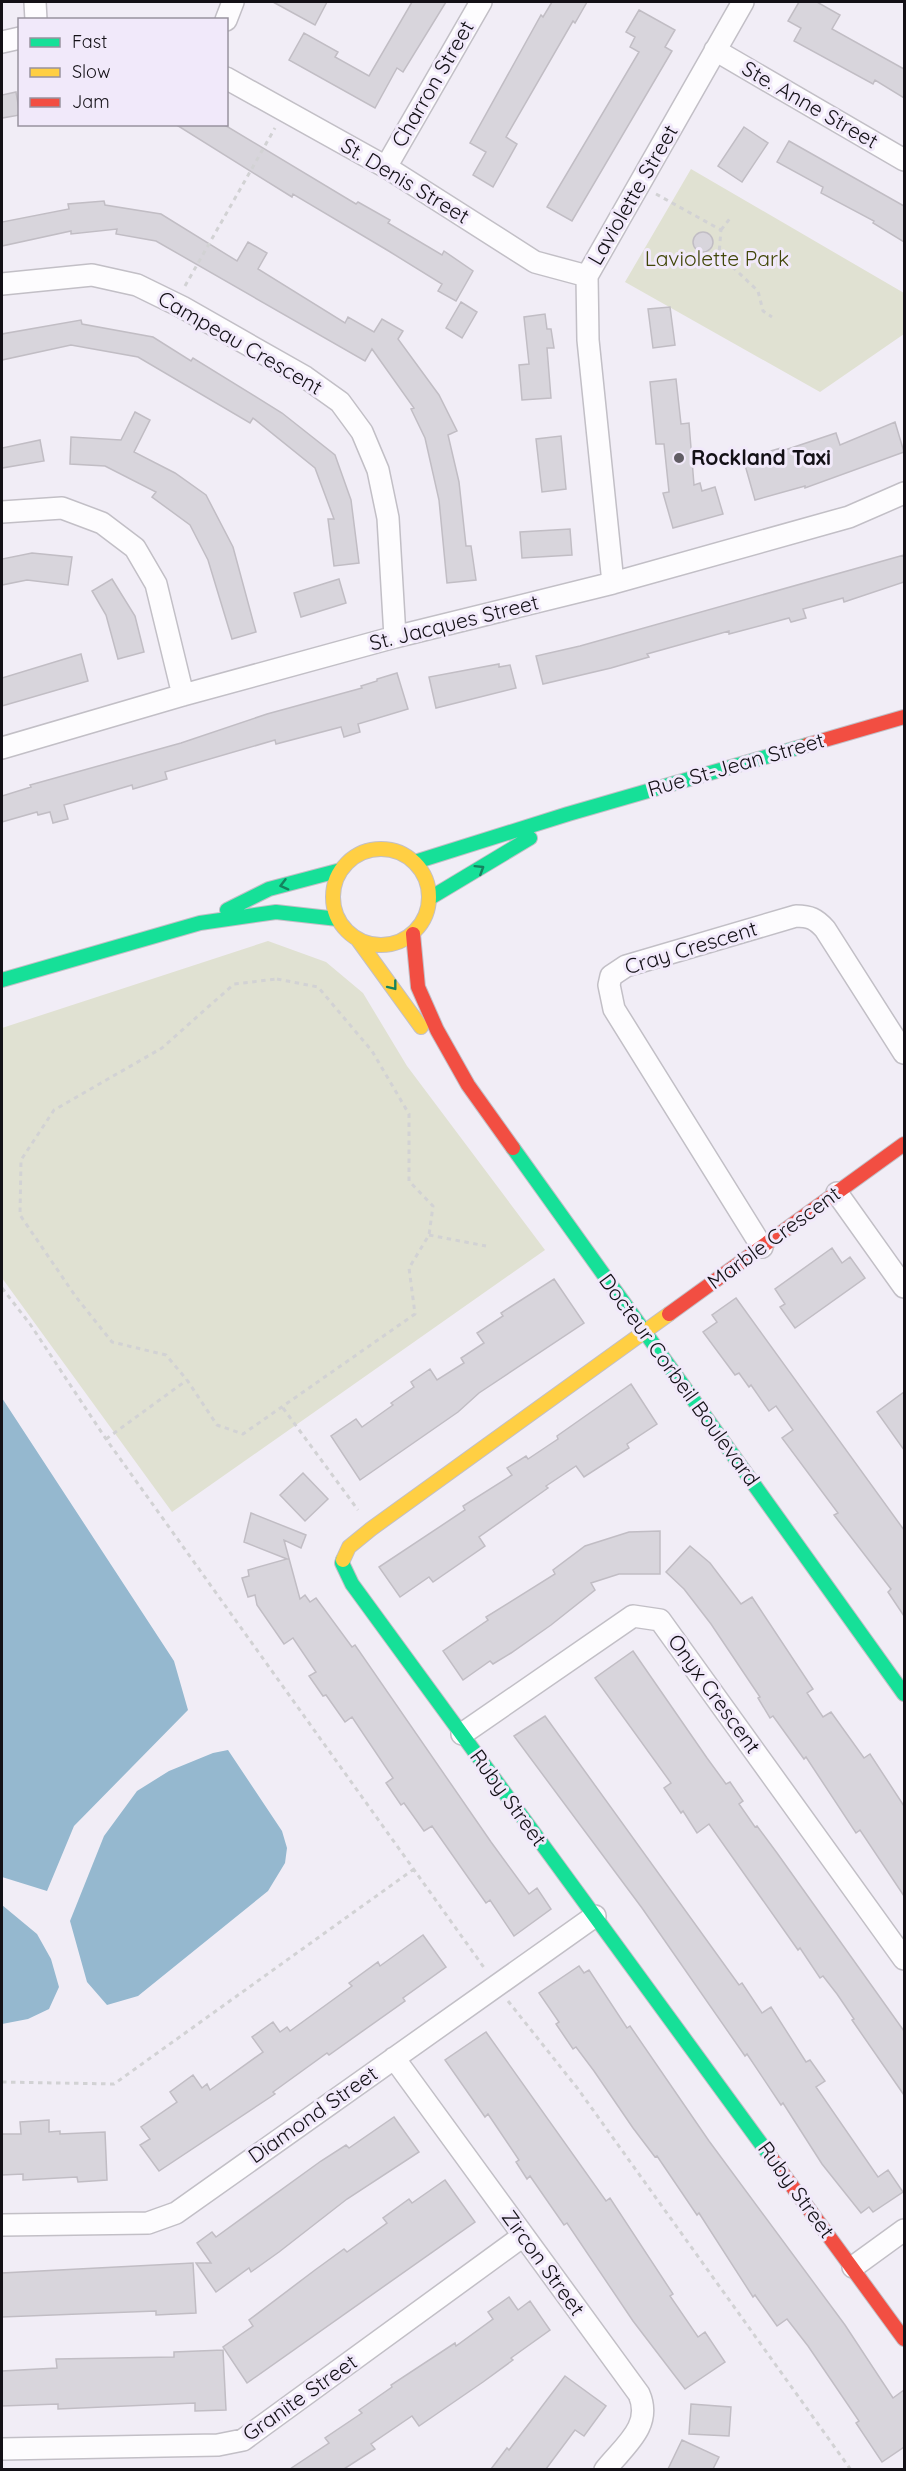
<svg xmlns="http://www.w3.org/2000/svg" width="906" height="2471" font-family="Quicksand,sans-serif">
<rect width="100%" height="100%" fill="#f1edf6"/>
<!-- green -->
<path fill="#e0e1d2" d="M691,169L904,293V334L820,392L625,282Z
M268,941L326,962L363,993L407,1066L545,1250L172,1512L2,1278V1028Z"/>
<!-- water -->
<path fill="#95b8cf" d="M2,1398L174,1661L188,1710L74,1826L47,1891L2,1877Z
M228,1750L282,1831L287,1848L285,1863L268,1891L138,1996L107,2005L87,1982L70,1921L104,1836L137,1791L169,1771L213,1753Z
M2,1905L37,1934L51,1959L59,1987L49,2009L28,2019L2,2024Z"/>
<!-- building -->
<path fill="#d8d5dc" stroke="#c1bdc4" stroke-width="1.5" d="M273,2H327L315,25Z
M412,2H446L403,72L397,68L375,108L289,60L304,33L338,52L335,57L369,76Z
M552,2H587L575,23L573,21L506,137L517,144L493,187L473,175L486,152L470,143L541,15L543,17Z
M799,2H817L840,15L832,29L904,69V98L875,80L873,84L794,41L801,28L788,21Z
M639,10L675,30L665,47L672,51L572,221L547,207L639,52L630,47L635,37L626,32Z
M16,92L20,115L2,118V95Z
M175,124H223L356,204L358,202L390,220L388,223L442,255L444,251L473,271L456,301L438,291L442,284L387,250L293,194L292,197Z
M744,127L768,143L742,182L718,166Z
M789,141L904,206V242L873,223L874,221L821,193L823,187L777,162Z
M104,201L105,205L161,214L237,261L248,242L267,253L258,269L345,323L348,317L374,332L382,319L403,331L398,339L439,395L457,431L448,435L459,482L466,546H471L476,580L447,583L439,500L425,438L411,409L414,408L372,349L365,361L156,241L116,234L117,229L71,234V231L2,246V222L69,209L68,204Z
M693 242a10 10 0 1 1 20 0a10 10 0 1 1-20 0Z
M461,302L477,312L462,338L446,328Z
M670,307L675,345L653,348L648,309Z
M545,314L547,329H551L554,348H547L551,398L522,400L519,365L529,364L524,317Z
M81,320L82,324L153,337L191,361L193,358L282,413L335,455L351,500L359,563L334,566L328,519H334L315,468L253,418L250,423L138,357L71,345L2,360V334Z
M676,379L681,424L689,423L694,485L700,483L702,491L715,487L723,514L673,528L663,493L669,492L664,444H656L650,382Z
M135,412L150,420L134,452L175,473L206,495L233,547L256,632L232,639L208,560L190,525L152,497L156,492L105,466L70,464L71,437L121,440Z
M895,422L904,452L805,488V486L755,500L745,465L762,460L760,454L781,448L782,451L836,433L840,445Z
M561,436L566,489L542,492L536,439Z
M40,440L44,461L2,468V448Z
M570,529L572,555L522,558L520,532Z
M32,553L72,557L68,585L27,580L2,585V559Z
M904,555V582L844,602L843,598L803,609L806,618L791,622L789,618L729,634V631L647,654L649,657L611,668L543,684L536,656L580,646Z
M112,579L135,616L144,652L118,659L106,615L92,591Z
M339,579L346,603L301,617L294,593Z
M81,654L88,681L2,706V678Z
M499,664V667L510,665L516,688L436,708L429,677Z
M397,673L408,709L358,724L360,732L344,737L341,727L276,744L275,740L165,772L167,779L133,789L132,785L64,805L68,819L53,823L50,812L38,815L37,812L2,822V796L31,787L30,785L181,743L267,714L362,688L361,686L377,681V679Z
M832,1248L842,1263L850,1257L865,1278L795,1328L780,1307L785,1304L775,1289Z
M554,1279L584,1323L479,1393L458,1412L360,1480L331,1436L356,1419L362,1427L393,1405L391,1403L414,1387L411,1382L430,1369L437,1380L464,1363L461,1358L484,1343L477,1333L503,1316L501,1313Z
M736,1298L904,1530V1616L888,1592L891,1589L834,1515L838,1513L782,1438L793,1430L776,1406L769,1411L751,1385L749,1387L739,1373L735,1375L703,1332L717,1322L712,1315Z
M631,1384L657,1424L627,1444L629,1448L584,1477L576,1466L546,1486L548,1488L479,1537L485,1546L433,1582L429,1577L400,1597L379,1567L465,1510L463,1506L512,1475L507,1468L526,1456L528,1459L558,1439L557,1436Z
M904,1392V1450L877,1412Z
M303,1473L328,1499L305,1521L280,1495Z
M251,1513L306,1535L301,1548L284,1540L300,1599L305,1595L310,1602L316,1598L352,1647L355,1645L491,1842L529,1894L537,1888L551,1909L514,1936L490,1900L486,1903L432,1826L424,1831L404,1803L401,1805L386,1783L393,1778L352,1717L345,1722L326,1695L323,1696L309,1676L316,1672L293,1638L284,1644L257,1605L255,1595L248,1597L242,1578L249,1576L248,1570L287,1559L244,1542Z
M660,1531V1574H619L591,1583L595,1590L551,1625L511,1653L493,1664L490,1661L463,1680L443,1651L488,1620L486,1617L555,1574L553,1570L585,1546L629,1532Z
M690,1546L710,1563L741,1604L752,1597L813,1689L807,1693L823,1717L831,1712L864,1758L870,1754L904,1806V1896L860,1830L856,1833L806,1757L804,1759L773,1716L770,1718L758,1698L760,1697L711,1624L684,1589L666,1572Z
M633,1651L707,1758L726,1784L730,1782L743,1801L739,1804L755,1827L757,1826L777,1853L904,2031V2095L852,2020L854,2019L837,1994L823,1976L820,1978L800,1948L798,1950L709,1824L697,1833L683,1811L681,1813L664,1788L671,1783L595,1678Z
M545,1716L739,1985L742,1983L762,2013L771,2007L806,2062L810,2060L825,2081L816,2087L878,2177L888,2170L903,2192L873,2212L869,2207L861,2213L822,2164L783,2103L781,2105L747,2054L745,2056L642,1908L514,1736Z
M423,1935L446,1967L403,1998L405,2001L329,2055L327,2053L273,2092L275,2094L159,2171L140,2145L150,2139L141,2127L177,2102L170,2092L193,2075L202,2088L207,2084L210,2090L263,2052L252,2037L273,2022L280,2032L287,2027L290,2031L352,1986L349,1983L378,1962L380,1966Z
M579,1966L584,1973L589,1970L627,2028L630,2026L709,2141L845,2325L893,2398L904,2390V2447L882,2462L856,2423L859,2421L808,2346L787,2319L777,2326L755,2295L753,2297L699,2213L697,2215L657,2156L655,2157L633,2128L594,2071L576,2047L573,2049L556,2024L559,2022L539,1993Z
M486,2032L606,2201L610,2198L673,2294L670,2296L698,2337L705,2332L725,2362L685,2389L633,2321L567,2223L564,2225L530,2176L527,2179L516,2162L519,2160L488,2114L485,2117L445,2060Z
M394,2117L419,2152L347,2199L279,2252L251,2272L249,2268L216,2292L196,2263H211L197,2243L212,2232L216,2237L321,2161L346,2145L349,2148Z
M49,2120V2132L60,2131V2134L105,2132L107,2180L78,2182L77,2177L23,2180V2174L2,2175V2134H21L20,2122Z
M445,2180L475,2222L247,2383L223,2347L253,2326L249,2320L315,2270L344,2249L347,2252L387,2223L383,2218L409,2199L412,2203Z
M193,2263L196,2313L156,2315V2311L2,2317V2273Z
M509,2297L518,2310L530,2301L550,2330L511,2358L513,2360L483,2382L419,2426L412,2416L371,2444L375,2449L344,2469H290L329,2443L325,2438L362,2413L359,2410L392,2387L391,2385L455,2343L456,2346L493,2319L488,2312Z
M223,2350L226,2410L195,2411V2403L58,2409V2404L2,2406V2371L57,2368L56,2359L174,2357V2352Z
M565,2376L606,2406L584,2436L575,2430L546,2469H491L507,2448L509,2450Z
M691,2404L731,2407L729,2436L689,2434Z
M682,2440L719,2457L713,2469H668Z"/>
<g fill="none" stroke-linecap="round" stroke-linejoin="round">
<defs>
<path id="street" d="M35,2L36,20
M226,20L233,2
M2,42L20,38
M715,50L904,160
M226,78L386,167L535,262L587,276
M386,167L481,2
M2,284L92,275L137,285L182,307L305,377L340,402L362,432L378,470L388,518L395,637
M2,512L62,508L102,523L135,548L156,584L183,695
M613,583L588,340L587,276L743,2
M2,748L183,695L395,637L613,583L849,517L904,493
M837,1193L904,1287
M762,1247L614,1009L609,985L611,976L626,966L796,916C810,916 816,919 825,929L904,1053
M462,1734L633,1616L660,1620L904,1959
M394,2058L639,2394C653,2426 624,2446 605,2470
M2,2225L148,2223L176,2213L595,1916
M853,2267L904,2230
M2,2449L218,2445L243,2440L523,2236"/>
<path id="fast" d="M415,862L568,814L807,745
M430,898L530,838
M227,910L269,889L341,870
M2,980L200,923L276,912L338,919
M513,1148L904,1694
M343,1560L342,1563L352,1584L770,2156"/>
<path id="slow" d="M333 897a48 48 0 1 1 96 0a48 48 0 1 1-96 0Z
M358,940L421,1027
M343,1560L349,1547L371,1529L669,1314"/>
<path id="jam" d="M807,745L904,717
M413,934L418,987L437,1030L468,1085L513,1148
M669,1314L904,1144
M770,2156L904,2339"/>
</defs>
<!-- street casing -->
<use href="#street" stroke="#c2bfc6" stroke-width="24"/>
<!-- fast casing -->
<use href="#fast" stroke="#c2bfc6" stroke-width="16"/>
<!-- slow casing -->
<use href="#slow" stroke="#c2bfc6" stroke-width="16"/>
<!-- jam casing -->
<use href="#jam" stroke="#c2bfc6" stroke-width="16"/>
<!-- path -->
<path stroke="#d2d2d4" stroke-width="3" stroke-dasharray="4.5 4.5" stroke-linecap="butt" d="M656,194L721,230L719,254L758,291L763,311L772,317
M721,230L731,217
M696,264L719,254
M185,286L275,128
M277,979L318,987L372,1051L409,1114V1181L433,1206L429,1235L409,1268L415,1314L243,1434L217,1425L187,1380L166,1355L112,1342L76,1297L20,1215L21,1160L54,1110L162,1048L234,984Z
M429,1235L486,1246
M2,1288L30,1324L106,1439L485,1969
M283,1408L358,1510
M106,1439L187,1380
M508,2001L578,2089L851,2470
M2,2082L114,2084L414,1869"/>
<!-- street -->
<use href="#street" stroke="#fdfcfe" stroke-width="21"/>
<!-- fast -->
<use href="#fast" stroke="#16e098" stroke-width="14"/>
<!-- slow -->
<use href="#slow" stroke="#ffcf43" stroke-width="14"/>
<!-- jam -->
<use href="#jam" stroke="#f24e42" stroke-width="14"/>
</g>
<!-- one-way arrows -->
<defs><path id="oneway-chevron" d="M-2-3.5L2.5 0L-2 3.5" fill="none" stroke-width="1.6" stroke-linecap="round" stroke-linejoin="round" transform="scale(1.5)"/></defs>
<g stroke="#15825e">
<use href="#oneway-chevron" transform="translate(480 869) rotate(-32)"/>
<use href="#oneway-chevron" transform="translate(284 885) rotate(165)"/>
<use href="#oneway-chevron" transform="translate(393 986) rotate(52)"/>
</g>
<!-- markers -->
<circle fill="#615d64" stroke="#f1e9fa" stroke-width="2" cx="679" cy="458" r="6"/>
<g text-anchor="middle" stroke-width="6" stroke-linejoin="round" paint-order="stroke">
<!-- street labels -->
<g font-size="21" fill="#131016" stroke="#f1e9fa">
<text transform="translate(433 84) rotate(-60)" y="7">Charron Street</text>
<text transform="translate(810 105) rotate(30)" y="7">Ste. Anne Street</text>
<text transform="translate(405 181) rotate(31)" y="7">St. Denis Street</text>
<text transform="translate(633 195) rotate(-60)" y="7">Laviolette Street</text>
<text transform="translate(240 343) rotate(30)" y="7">Campeau Crescent</text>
<text transform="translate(454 623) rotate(-14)" y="7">St. Jacques Street</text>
<text transform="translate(736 765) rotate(-16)" y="7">Rue St-Jean Street</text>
<text transform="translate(691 948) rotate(-17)" y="7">Cray Crescent</text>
<text transform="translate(774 1238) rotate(-36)" y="7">Marble Crescent</text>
<text transform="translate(679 1380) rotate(54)" y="7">Docteur Corbeil Boulevard</text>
<text transform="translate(714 1694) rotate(54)" y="7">Onyx Crescent</text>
<text transform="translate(508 1798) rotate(54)" y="7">Ruby Street</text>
<text transform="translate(313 2115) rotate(-35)" y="7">Diamond Street</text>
<text transform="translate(796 2190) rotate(54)" y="7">Ruby Street</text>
<text transform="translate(543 2263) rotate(54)" y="7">Zircon Street</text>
<text transform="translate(300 2398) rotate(-35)" y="7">Granite Street</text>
</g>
<!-- park labels -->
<g font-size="21" fill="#414608" stroke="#f1e9fa">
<text x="717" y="266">Laviolette Park</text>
</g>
<!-- poi labels -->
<g font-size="21" font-weight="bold" fill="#131016" stroke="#f1e9fa" text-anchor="start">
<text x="691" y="465">Rockland Taxi</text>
</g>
</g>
<!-- border -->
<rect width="906" height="2471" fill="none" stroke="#131016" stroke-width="6"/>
<!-- legend -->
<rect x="18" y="18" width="210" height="108" fill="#f1e9fa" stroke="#98929f" stroke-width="1.5"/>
<rect x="30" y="38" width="30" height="9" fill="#16e098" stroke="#98929f" stroke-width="1.5"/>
<text x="72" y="48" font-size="18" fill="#131016">Fast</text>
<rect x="30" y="68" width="30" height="9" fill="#ffcf43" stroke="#98929f" stroke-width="1.5"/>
<text x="72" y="78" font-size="18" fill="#131016">Slow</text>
<rect x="30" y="98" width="30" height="9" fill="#f24e42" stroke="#98929f" stroke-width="1.5"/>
<text x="72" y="108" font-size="18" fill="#131016">Jam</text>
</svg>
